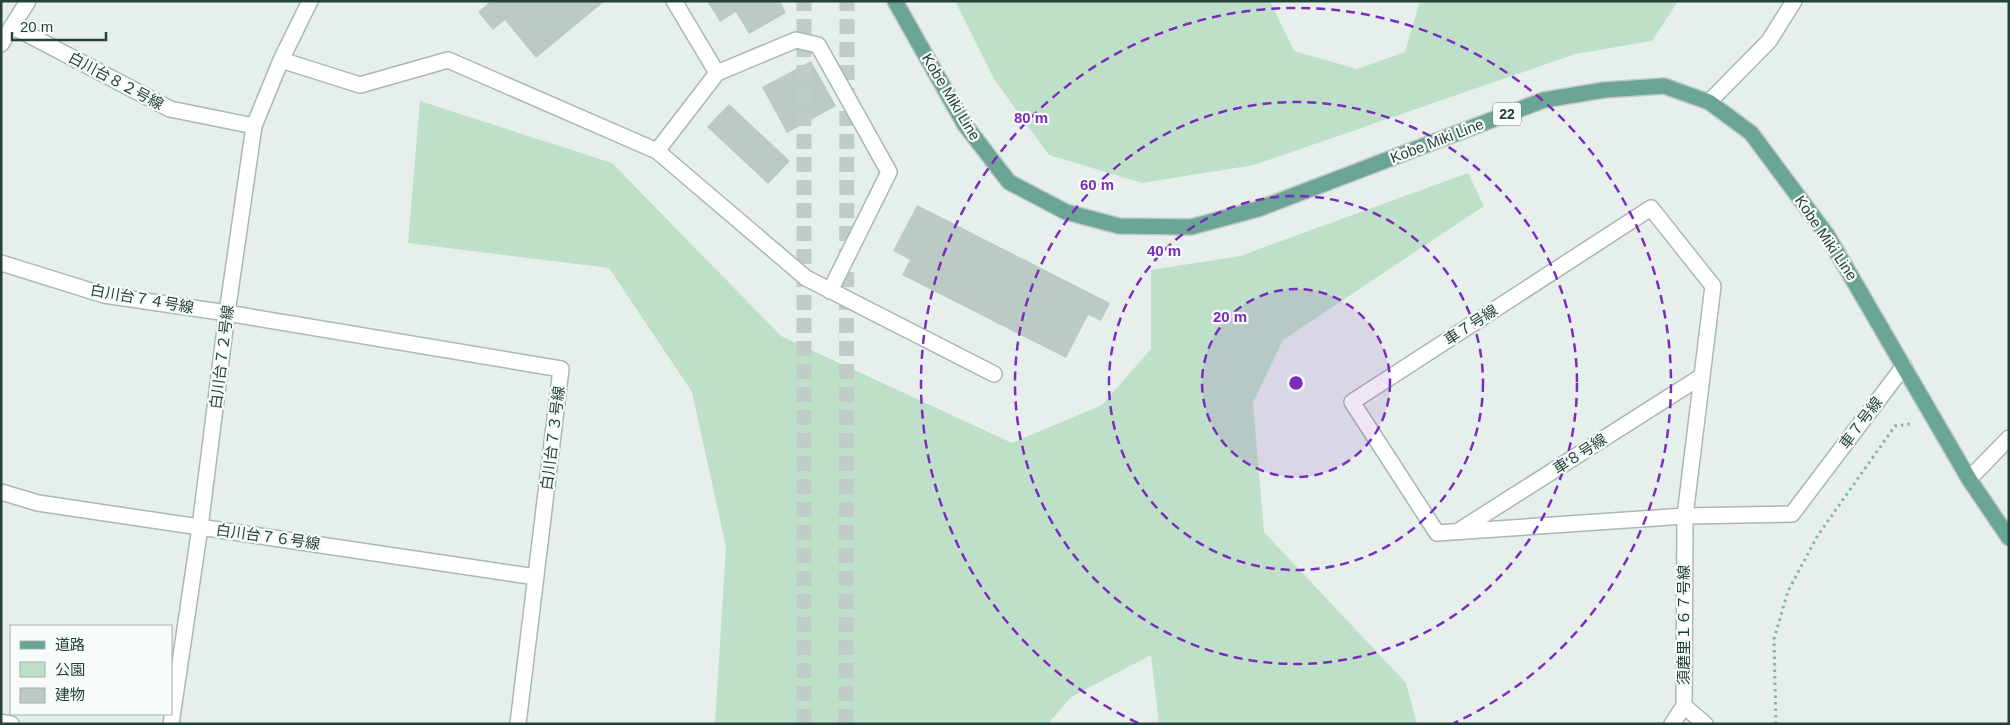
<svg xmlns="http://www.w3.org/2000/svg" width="2010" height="725" font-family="Helvetica,'Noto Sans JP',sans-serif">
<rect width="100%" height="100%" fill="#e6efeb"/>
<!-- green -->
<path fill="#bfe0c8" d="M955,1H1270L1294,51L1357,69L1405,52L1420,1H1678L1652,41L1575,54L1254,165L1142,183L1049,155L994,79Z
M420,101L612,163L781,336L1012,443L1102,405L1151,349V270L1240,256L1468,173L1484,206L1283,340L1253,403L1264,532L1406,683L1417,724H1159L1151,655L1071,697L1048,724H715L726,547L692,392L609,268L408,243Z"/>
<!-- building -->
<path fill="#bbcac4" d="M491,1H605L536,58L505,20L493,30L478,12Z
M707,1H780L786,13L749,34L736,12L720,22Z
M811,61L836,106L787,133L762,87Z
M729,104L790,161L768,184L707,127Z
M917,205L1110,303L1101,321L1088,315L1066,358L902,275L910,260L893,251Z"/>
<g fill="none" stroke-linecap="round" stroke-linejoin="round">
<!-- highway-tunnel -->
<path stroke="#bfccc8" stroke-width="15" stroke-dasharray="15 8" stroke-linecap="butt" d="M804,724V1
M846,724L847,1"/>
<defs>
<path id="minor" d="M674,1L717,73
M12,26L170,109L254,126
M1,44L28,1
M281,60L360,85L448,60L657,151L806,278L994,374
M1709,102L1769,41L1794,1
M657,151L717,73L796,40L818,45L889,172L830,291
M1,263L104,295L227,313L561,369L518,724
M1969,479L2009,438
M1,492L38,503L536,577
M1460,530L1702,376
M1,722L11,724
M171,724L200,527L227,313L254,126L281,60L310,1
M1672,724L1684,706
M1705,724L1684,706L1685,516L1713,286L1651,208L1352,402L1437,533L1685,516L1792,514L1904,366"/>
<path id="major" d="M895,1L965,125L1009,182L1066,212L1119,226L1191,227L1258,209L1544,100L1604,90L1664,86L1709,102L1751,133L1827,235L1969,479L2009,538"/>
</defs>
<!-- minor casing -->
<use href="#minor" stroke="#a8b8b2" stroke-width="18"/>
<!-- major casing -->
<use href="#major" stroke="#c2cac8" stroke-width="18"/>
<!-- path -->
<path stroke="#86b3a5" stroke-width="3" stroke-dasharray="2.5 4" stroke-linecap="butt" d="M1776,724L1774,639L1788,591L1818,535L1895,426L1910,424"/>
<!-- minor -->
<use href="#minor" stroke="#fff" stroke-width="15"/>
<!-- major -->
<use href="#major" stroke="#6aa596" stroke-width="15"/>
</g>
<!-- distance rings -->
<circle cx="1296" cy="383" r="94" fill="#7b2cbf" fill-opacity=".12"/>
<g fill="none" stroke="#7b2cbf" stroke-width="2.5" stroke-dasharray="9 6">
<circle cx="1296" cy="383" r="94"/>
<circle cx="1296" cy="383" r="187"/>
<circle cx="1296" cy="383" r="281"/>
<path d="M1138 723A375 375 0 1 1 1454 723"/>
</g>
<g text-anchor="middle" stroke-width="4.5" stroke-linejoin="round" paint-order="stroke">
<!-- shield labels -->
<rect fill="#f7fbf9" stroke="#637a73" stroke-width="1" x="1493" y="102.5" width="28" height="23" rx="4"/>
<g font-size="14" font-weight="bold" fill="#24423a">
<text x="1507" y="119">22</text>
</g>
<!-- street labels -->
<g font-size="15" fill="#24423a" stroke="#f7fbf9">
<text transform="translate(116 81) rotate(28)" y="5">白川台８２号線</text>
<text transform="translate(951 97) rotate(59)" y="5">Kobe Miki Line</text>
<text transform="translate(1437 141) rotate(-21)" y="5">Kobe Miki Line</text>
<text transform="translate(1826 238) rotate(56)" y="5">Kobe Miki Line</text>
<text transform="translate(142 299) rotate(10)" y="5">白川台７４号線</text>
<text transform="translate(1471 325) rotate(-33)" y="5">車７号線</text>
<text transform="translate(222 357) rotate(-83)" y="5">白川台７２号線</text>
<text transform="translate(1861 423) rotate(-53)" y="5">車７号線</text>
<text transform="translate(553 438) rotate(-83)" y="5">白川台７３号線</text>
<text transform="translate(1580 454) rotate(-33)" y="5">車８号線</text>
<text transform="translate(268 537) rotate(8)" y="5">白川台７６号線</text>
<text transform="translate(1684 625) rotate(-90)" y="5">須磨里１６７号線</text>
</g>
</g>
<circle cx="1296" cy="383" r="8" fill="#7b2cbf" stroke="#f7fbf9" stroke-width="2.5"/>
<g font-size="15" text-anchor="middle" font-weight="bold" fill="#7b2cbf" stroke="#f7fbf9" stroke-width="4.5" stroke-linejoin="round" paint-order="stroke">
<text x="1031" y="123">80 m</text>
<text x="1097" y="190">60 m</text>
<text x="1164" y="256">40 m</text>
<text x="1230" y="322">20 m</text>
</g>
<!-- border -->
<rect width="2010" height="725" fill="none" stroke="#24423a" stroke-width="5"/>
<!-- legend -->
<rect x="10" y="625" width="162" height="90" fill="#f7fbf9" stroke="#a3b1ad"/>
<rect x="20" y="641" width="25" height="8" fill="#6aa596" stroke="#a3b1ad"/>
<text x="55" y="650" font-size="15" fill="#24423a">道路</text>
<rect x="20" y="662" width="25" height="15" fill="#bfe0c8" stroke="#a3b1ad"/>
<text x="55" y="675" font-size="15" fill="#24423a">公園</text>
<rect x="20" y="688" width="25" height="15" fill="#bbcac4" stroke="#a3b1ad"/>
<text x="55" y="700" font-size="15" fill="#24423a">建物</text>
<!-- scale -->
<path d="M12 32v8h94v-8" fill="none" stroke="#24423a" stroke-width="2.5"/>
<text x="20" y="32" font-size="15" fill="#24423a" stroke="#f7fbf9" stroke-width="4" paint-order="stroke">20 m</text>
</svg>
